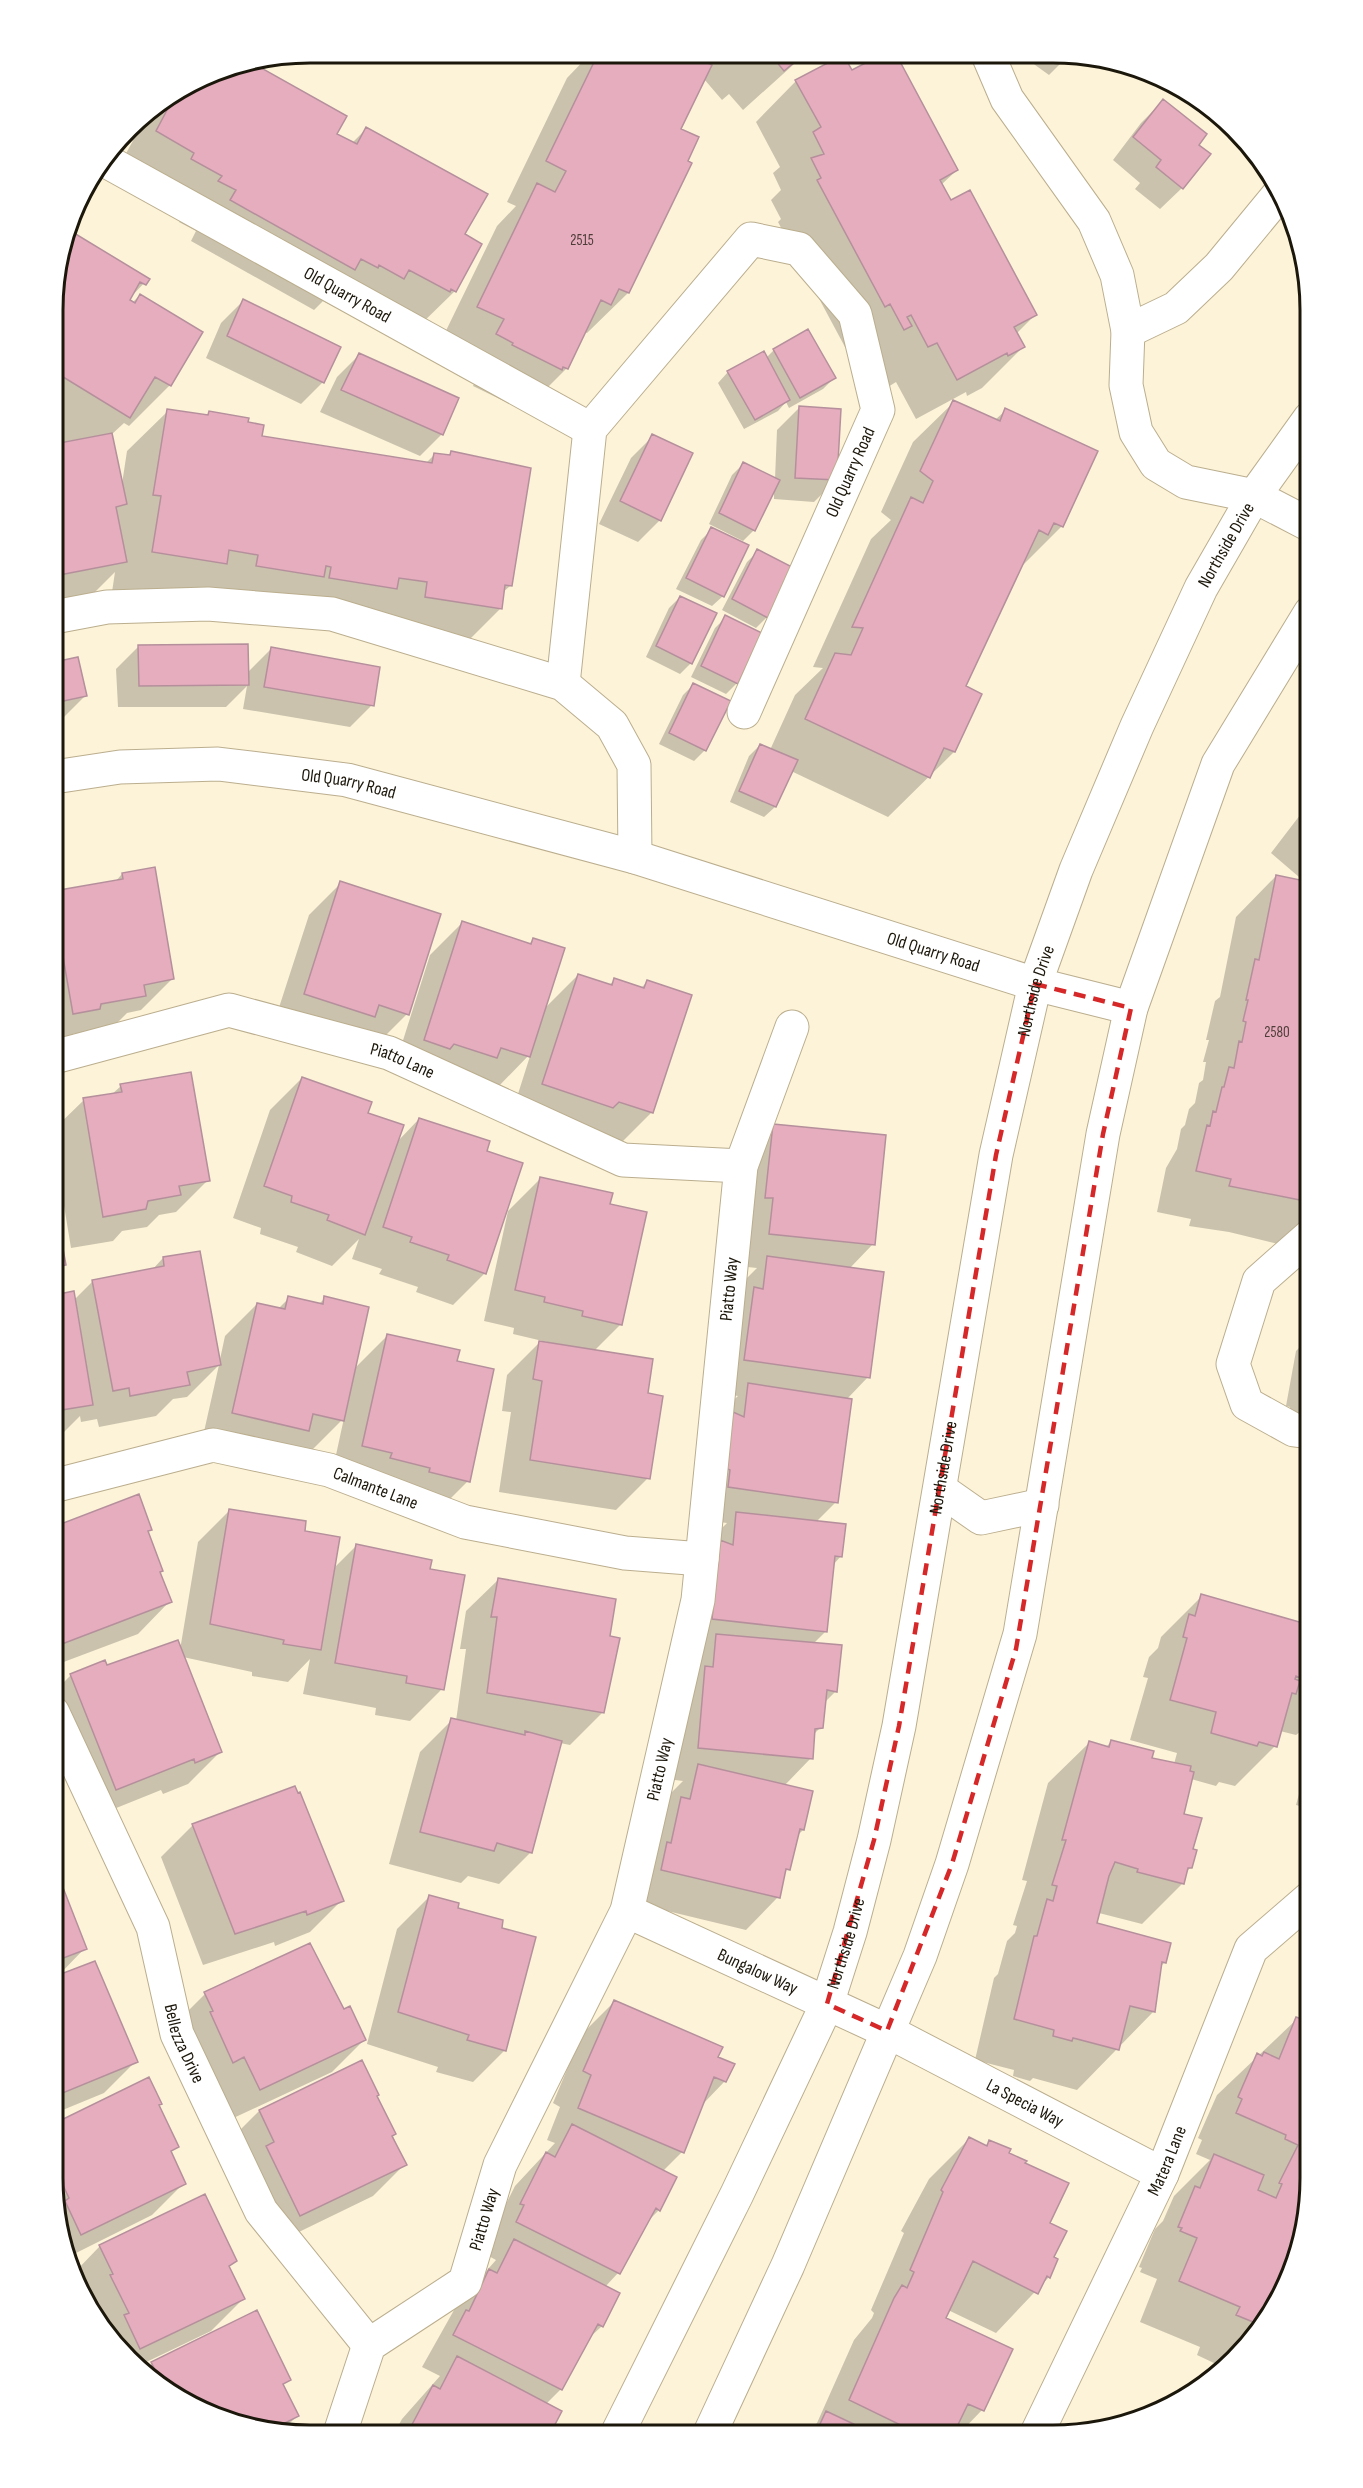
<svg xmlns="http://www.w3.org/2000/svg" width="1363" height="2488" font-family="'Sofia Sans Condensed',sans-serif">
<rect width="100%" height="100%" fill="#fdf3d8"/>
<!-- shadow -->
<path fill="#0003" d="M590,54L803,56L743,110L729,94L722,100L704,79L679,129L686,162L690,164L628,293L587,333L584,332L567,368L526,409L522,407L520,409L473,386L474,384L457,375L464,360L438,347L497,226L516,206L507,202L567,78Z
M1024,57H1067L1049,75Z
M251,64L345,116L335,134L352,143L366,129L463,235L455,291L414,331L339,305L336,308L323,301L314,310L191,241L196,231L179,222L182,217L116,172L149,111L212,72Z
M852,72L957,170L941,185L951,202L1035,315L1016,334L1023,347L982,388L967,396L966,392L916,419L896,382L888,387L850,344L845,347L778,222L781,219L771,200L781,190L773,173L780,167L756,122L796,81Z
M1163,101L1197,145L1182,188L1160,209L1135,189L1140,183L1113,160L1141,123Z
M68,233L148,279L128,300L132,303L140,295L170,385L129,426L124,423L111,435L122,484L127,451L168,411L205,416L209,413L247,423L261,437L425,464L435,454L448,456L451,453L510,586L502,593L500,609L460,649L112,592L115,572L85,602L54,608V445L65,443L54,437L55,277Z
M243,301L323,382L301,404L206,358L221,323Z
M774,350L834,378L823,389L789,408L786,402L778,411L744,429L718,383L728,372L766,358Z
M359,355L442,434L420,456L320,412L337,377Z
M954,402L995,420L1006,410L1062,526L1021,567L964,687L954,752L888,817L791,771L775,807L764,817L730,802L749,756L760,745L770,750L795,695L823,668L813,667L871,539L891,520L881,512L913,442Z
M799,408L836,480L814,502L774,499V489L754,530L743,541L709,524L732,475L743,464L775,479L777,430Z
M653,436L660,520L638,542L599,524L631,458Z
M712,529L723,596L712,606L676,589L701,540Z
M758,551L767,617L756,628L722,610L747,562Z
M680,597L691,663L680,674L646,657L669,608Z
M726,617L737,683L726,694L691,677L715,628Z
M138,647L247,673L271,649L372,705L350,727L243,709L247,686L226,707H118L116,669Z
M54,663L85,696L63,718L54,719Z
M694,684L729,702L705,750L694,761L659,744L683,695Z
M1310,802V1238L1299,1249L1229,1232L1189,1226L1191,1219L1157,1212L1166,1168L1177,1149L1181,1129L1185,1125L1189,1109L1195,1103L1199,1083L1203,1080L1206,1062H1203L1209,1040H1206L1215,1001L1220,997L1236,917L1276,876L1306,883L1271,853Z
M122,874L173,978L141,1010L127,1013L113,1027L73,1034L66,1041L54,1043V892L115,882Z
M341,883L407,1014L375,1046L273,1026L309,915Z
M462,923L528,945L533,940L543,1010L578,975L609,985L615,980L640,989L647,982L652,1112L620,1144L511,1116L531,1053L497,1088L393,1072L430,955Z
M302,1078L366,1114L397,1142L419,1119L485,1152V1273L453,1305L416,1292L418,1287L379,1274L382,1269L352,1259L359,1239L332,1266L296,1252L298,1247L260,1234L261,1228L233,1218L270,1110Z
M121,1086L208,1180L176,1212L159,1215L147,1227L122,1231L113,1241L71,1248L54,1145V1129L84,1100L111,1095Z
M773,1125L873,1244L849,1269L868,1377L846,1400L836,1502L816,1522L841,1556L833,1565L826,1631L813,1644L836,1691L824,1703L821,1727L813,1735L811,1758L784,1786L803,1830L797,1836L778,1897L746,1930L630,1902L666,1798L683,1781L667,1779L704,1546L727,1523L696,1519L716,1417L738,1396L713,1392L736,1289L757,1268L738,1266L734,1229Z
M540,1179L608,1205L621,1324L594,1351L646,1395L648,1478L616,1510L499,1492L511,1412L502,1411L507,1375L539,1343L547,1344V1342L513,1334L514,1328L484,1321L508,1211Z
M54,1208L65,1264L54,1276Z
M163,1258L219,1364L225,1336L257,1304L278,1309L289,1298L318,1305L325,1298L354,1369L388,1335L456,1362L468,1481L436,1513L331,1478L344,1418L310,1452L201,1445L219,1365L187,1397L173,1399L156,1416L99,1427L97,1419L81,1422L80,1416L60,1436L53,1437L54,1296L73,1293L74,1300L93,1281L152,1270Z
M1310,1326V1430L1287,1426L1290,1407L1286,1406L1296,1351L1300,1347L1302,1334Z
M1310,1473V1510H1306Z
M230,1510L303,1532L333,1569L357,1545L429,1570L442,1689L410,1721L375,1715L376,1708L303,1694L310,1659L288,1682L252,1676V1672L183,1657L220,1752L188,1784L163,1794L161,1790L84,1821L53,1743V1693L71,1675L180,1650L198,1542Z
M53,1529H150L147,1533L170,1601L138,1634L53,1666Z
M499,1579L608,1637L602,1713L570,1745L560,1743L531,1852L499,1884L468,1876L461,1883L389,1864L420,1752L452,1720L456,1721L466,1649H460L466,1611Z
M1202,1596L1310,1627V1734L1301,1731L1296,1735L1280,1731L1275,1746L1235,1786L1219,1782L1216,1786L1191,1779L1182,1815L1191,1850V1867L1185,1873L1183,1883L1142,1924L1099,1913L1096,1924L1165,1962L1160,1967L1154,2011L1077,2090L1033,2078L1030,2081L1013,2076L1014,2070L975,2060L994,1978L998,1974L1007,1941L1015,1933L1017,1926L1013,1925L1027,1881L1022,1880L1048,1783L1089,1743L1106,1747L1111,1742L1150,1759L1174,1764L1177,1753L1130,1740L1148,1678L1143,1677L1149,1657L1158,1648L1161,1637Z
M1310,1754V1809L1296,1805Z
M193,1825L342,1900L310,1932L275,1946L274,1942L203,1965L161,1857Z
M53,1866L85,1948L56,1978L136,2061L104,2093L53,2114Z
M429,1897L505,2050L473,2082L436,2072L438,2067L367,2044L397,1929Z
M326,1974L344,2011L364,2040L332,2072L227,2121L173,2026L205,1994Z
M614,2002L716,2058L725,2081L701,2106L682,2152L663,2171L659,2210L646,2223L618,2273L605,2287L602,2326L587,2340L561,2389L546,2404L560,2411L548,2434H394L402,2419L440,2376L422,2367L458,2303L496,2260L485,2254L490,2236L515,2186L555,2143L547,2140L560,2107L553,2103L582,2034Z
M1297,2019L1310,2025L1297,2261L1257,2334L1230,2362L1222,2358L1216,2364L1197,2355L1200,2347L1140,2322L1157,2279L1140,2272L1142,2268L1139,2267L1155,2229L1163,2221L1174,2196L1210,2160L1196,2154L1202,2140L1198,2138L1217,2095Z
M361,2062L405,2164L373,2196L268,2247L235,2179L227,2143L259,2111Z
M149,2079L158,2106L177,2146L170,2153L184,2183L152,2215L66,2258L52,2178L53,2125Z
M969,2139L985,2146L990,2141L1023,2164L1048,2224L1052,2258L1049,2277L996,2333L948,2310L944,2318L1011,2350L982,2410L958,2435H805L817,2423L854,2340L872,2318L874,2313L871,2310L904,2233L901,2231L929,2179Z
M100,2246L236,2261L228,2268L243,2299L211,2331L138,2366L96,2321L73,2274Z
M152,2364L289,2380L282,2386L297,2416L280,2433H276L211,2416L153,2382L144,2372Z"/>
<!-- building -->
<path fill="#e6adbf" stroke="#b5909c" stroke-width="1.5" d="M598,54L692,55L712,65L681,129L699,137L688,161L692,163L629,293L619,289L611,305L601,300L568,369L563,367L562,370L512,345L513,343L496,334L504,319L477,307L537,183L555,192L566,171L546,161Z
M771,55L802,56L784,71Z
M841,56H844L852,70L879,56H897L958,170L940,180L951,200L970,190L1037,315L1014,327L1025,347L1008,356L1007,353L957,380L937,343L928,347L911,315L907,317L912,326L904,330L890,304L885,307L817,180L821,178L811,158L824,154L813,132L821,127L795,80Z
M254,64L347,116L337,134L357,144L366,127L488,194L465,234L482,244L456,292L451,289L450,292L409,270L404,279L379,265L378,268L361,259L355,270L230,200L236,190L218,181L222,176L191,159L194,153L156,131L175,95L212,72Z
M1163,99L1207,134L1199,145L1211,154L1183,189L1156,167L1161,160L1133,137Z
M69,230L150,279L146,285L140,282L130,300L135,303L140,294L203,332L171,386L155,377L130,418L55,372V277Z
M243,299L341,347L324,383L227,336Z
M808,329L836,378L800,398L773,349Z
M764,351L790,400L755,420L727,371Z
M359,353L459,398L443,435L341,390Z
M953,400L1000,421L1005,408L1098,451L1063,527L1054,523L1048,535L1039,530L966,686L982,694L955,752L944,748L930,778L805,719L835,653L851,655L863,628L852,627L911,497L923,503L933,481L920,471Z
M799,406L841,409L837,480L795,478Z
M167,409L208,415L209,411L249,418L248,422L264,425L262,436L432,463L434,453L450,455L451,451L531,468L512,586L505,585L502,609L425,597L427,582L399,578L397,589L329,578L331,567L326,566L324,577L256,566L258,555L229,550L227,564L152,552L161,496L153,495Z
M112,433L127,504L116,507L127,562L54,576V444Z
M652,434L693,453L661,521L620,501Z
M743,462L780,480L755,531L719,513Z
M711,527L749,545L724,597L686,578Z
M757,549L794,568L768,618L732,599Z
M680,596L717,613L692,664L656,646Z
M725,615L762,633L738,684L701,666Z
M248,644L249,685L139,686L138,645Z
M271,647L380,667L374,706L264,687Z
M78,657L87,696L54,703V662Z
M693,683L731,701L706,751L669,733Z
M760,744L798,760L776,807L739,791Z
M1310,810V827L1301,820Z
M155,867L174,979L144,985L146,996L101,1004L100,1009L73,1014L54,906V891L123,879L122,873Z
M1276,875L1310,882V1202L1229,1186L1231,1179L1196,1171L1207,1125L1210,1126L1213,1111L1216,1112L1222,1087H1224L1229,1067L1234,1068L1239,1041L1242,1042L1246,1022L1243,1021L1248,1000H1246L1255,959L1259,960Z
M340,881L441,914L409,1015L379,1005L375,1017L304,994Z
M462,921L531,944L533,938L565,948L530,1057L501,1048L497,1058L454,1044L450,1049L424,1040Z
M578,974L612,985L614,978L644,988L647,980L692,995L653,1113L619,1102L613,1108L542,1084Z
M191,1072L210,1181L179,1186L181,1195L148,1201L146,1209L103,1217L83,1098L122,1092L120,1084Z
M302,1077L372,1102L368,1113L404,1125L365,1235L327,1220L329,1215L291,1202L292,1196L264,1186Z
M419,1118L490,1141L487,1151L523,1163L486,1274L447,1260L449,1255L410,1242L412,1237L383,1227Z
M773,1124L886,1135L875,1245L769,1234L773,1198H765Z
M54,1159L60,1190L54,1191Z
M540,1177L613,1193L610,1204L647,1212L622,1325L582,1316L583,1311L544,1302L545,1297L515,1290Z
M54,1200L66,1265L54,1268Z
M200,1251L221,1365L187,1372L190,1385L130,1396L129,1388L113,1391L92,1280L164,1266L163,1257Z
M767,1256L884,1272L870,1378L744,1360L754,1287L763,1289Z
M74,1291L93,1405L62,1410L63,1422L53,1423L54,1295Z
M288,1296L323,1304L324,1296L369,1307L344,1421L313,1414L309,1431L232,1413L257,1303L285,1309Z
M387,1334L460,1350L457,1361L494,1369L470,1482L429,1472L430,1468L390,1458L392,1453L362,1446Z
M539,1341L653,1359L648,1393L663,1396L650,1479L530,1460L542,1381L533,1379Z
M748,1383L852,1399L838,1503L728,1487L730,1470L723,1467L731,1411L744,1417Z
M139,1494L152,1530L148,1531L163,1571L160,1572L172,1602L62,1644L55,1627L53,1628V1527Z
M229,1509L306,1521L305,1531L340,1537L321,1650L283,1644L284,1640L210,1624Z
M736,1512L846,1524L842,1557L835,1556L827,1632L712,1619L720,1540L733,1545Z
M356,1544L432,1560L430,1569L465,1575L444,1690L406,1683L407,1676L335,1663Z
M498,1578L616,1599L610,1636L620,1638L604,1713L487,1693L497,1617H491Z
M1201,1594L1310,1625V1682L1296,1676L1295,1679L1300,1681L1296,1694L1292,1693L1277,1747L1259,1742L1257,1746L1211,1733L1216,1712L1170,1700L1187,1638L1183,1637L1189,1614L1195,1616Z
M716,1634L842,1645L837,1692L827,1690L823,1728L815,1729L813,1759L698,1748L705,1666L713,1667Z
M178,1640L222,1752L195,1763L194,1759L116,1790L70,1674L105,1660L107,1665Z
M451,1718L525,1735V1731L562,1741L532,1853L497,1843L494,1851L420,1832Z
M1111,1740L1154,1751L1152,1758L1191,1766L1190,1771L1194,1772L1184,1814L1202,1818L1193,1849L1197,1850L1192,1868H1188L1184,1884L1137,1872L1138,1869L1115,1862L1109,1876L1097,1923L1171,1943L1166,1963L1162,1962L1155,2012L1130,2006L1119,2050L1073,2038L1072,2041L1053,2036L1054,2030L1014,2019L1034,1936H1037L1047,1899L1053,1901L1057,1886L1052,1885L1066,1840H1062L1089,1741L1109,1747Z
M698,1764L813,1791L804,1830L800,1829L790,1870L786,1869L780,1898L661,1870L667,1842L671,1843L681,1797L690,1799Z
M295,1786L298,1793L300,1792L344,1901L307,1915L306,1911L235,1934L192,1824Z
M53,1862L87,1949L53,1962Z
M429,1895L459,1903L458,1908L503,1920L502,1928L536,1937L506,2051L467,2040L469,2035L398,2012Z
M310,1943L344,2009L350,2006L366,2040L260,2090L244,2057L233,2063L210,2012L213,2011L204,1992Z
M95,1961L138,2062L53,2097V1977Z
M614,2000L723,2047L718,2057L735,2064L726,2082L714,2077L684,2153L578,2108L591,2075L583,2071Z
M1296,2017L1310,2022V2195L1297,2261L1265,2319L1261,2317L1258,2324L1236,2315L1240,2307L1179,2281L1197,2238L1180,2231L1182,2228L1178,2227L1195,2186L1200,2188L1214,2154L1264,2175L1258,2190L1276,2198L1282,2184L1279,2183L1298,2145L1285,2139L1286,2135L1236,2113L1242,2099L1238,2097L1257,2053L1262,2056L1264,2052L1279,2059Z
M362,2060L379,2095L377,2096L396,2134L392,2136L407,2165L300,2216L266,2146L274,2142L259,2110Z
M149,2077L162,2104L159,2105L179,2147L171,2151L186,2184L81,2235L65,2201L69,2198L53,2164V2124Z
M572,2124L677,2177L660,2211L656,2208L620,2274L516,2222L524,2205L520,2204L546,2152L555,2157Z
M969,2137L987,2146L989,2140L1011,2149L1009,2153L1027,2161L1025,2163L1069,2183L1050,2223L1067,2231L1054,2257L1058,2259L1050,2278L1047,2276L1038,2294L973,2261L946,2318L1013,2349L984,2411L968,2404L953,2435H921L849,2400L894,2298L902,2285L907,2288L914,2272L910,2270L943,2192L941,2190Z
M205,2194L237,2261L229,2266L245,2299L140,2349L124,2315L129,2313L110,2275L113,2274L99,2245Z
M514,2239L620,2293L603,2327L598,2324L562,2390L453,2335L466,2310L469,2311L489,2269L497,2273Z
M257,2310L291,2380L283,2384L299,2416L269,2431L211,2416L165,2389L151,2362Z
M457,2356L562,2411L550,2434H407L433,2385L440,2389Z
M826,2411L877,2435H815Z"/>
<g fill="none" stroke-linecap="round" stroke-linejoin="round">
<defs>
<g id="minor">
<path d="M989,57L1007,99L1094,221L1117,275L1128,331L1126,385L1136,432L1156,464L1186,482L1254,496L1310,525"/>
<path id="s1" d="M106,161L590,429"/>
<path d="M1128,331L1176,308L1219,267L1280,193"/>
<path d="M54,617L107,607L208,604L332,614L563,684L612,725L634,765L635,857"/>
<path d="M563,684L590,429L751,239L799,249L855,314L878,410L744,712"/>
<path id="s2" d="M54,777L120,767L218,764L347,780L635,857L1035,984L1131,1008"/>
<path id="s3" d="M54,1057L229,1010L389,1053L623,1160L741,1166"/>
<path d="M1310,1432L1294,1430L1247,1404L1233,1364L1259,1281L1310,1236"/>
<path id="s4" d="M53,1486L213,1445L329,1470L465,1522L625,1553L702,1559"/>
<path d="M941,1490L981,1518L1042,1505"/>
<path id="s5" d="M53,1713L153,1927L177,2034L261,2211L369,2345"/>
<path id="s6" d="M627,1911L887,2031L1162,2174"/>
<path id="s7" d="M340,2433L369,2345L465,2282L500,2165L627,1911L698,1600L741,1166L792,1027"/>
<path id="s8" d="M617,2434L737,2194L827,2004L850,1932L874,1840L899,1726L996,1155L1035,984L1076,870L1137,726L1201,588L1254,496L1310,418"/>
<path d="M709,2435L788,2265L920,1956L952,1864L1020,1634L1103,1134L1131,1008L1218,764L1310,613"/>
<path id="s9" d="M1036,2435L1162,2174L1251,1949L1310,1898"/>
</g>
</defs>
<!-- minor casing -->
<use href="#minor" stroke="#bbae8e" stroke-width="35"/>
<!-- minor -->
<use href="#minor" stroke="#fff" stroke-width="33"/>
</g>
<!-- marked area -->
<path fill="none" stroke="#d62828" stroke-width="4.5" stroke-dasharray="12 8" stroke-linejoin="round" d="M1035,984L1131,1008L1103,1134L1016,1649L952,1864L887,2031L827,2004L874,1840L899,1726L996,1155Z"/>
<g text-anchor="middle" stroke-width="5" stroke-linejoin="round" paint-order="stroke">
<!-- number labels -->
<g font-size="15" fill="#4e3c38">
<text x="582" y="245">2515</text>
<text x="1277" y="1037">2580</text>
</g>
<!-- street labels -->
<g font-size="18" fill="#1c170b" stroke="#fff">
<text dy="6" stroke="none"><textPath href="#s1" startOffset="276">Old Quarry Road</textPath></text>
<text transform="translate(850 472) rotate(-66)" y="6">Old Quarry Road</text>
<text dy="6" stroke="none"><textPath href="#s8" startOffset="2000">Northside Drive</textPath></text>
<text dy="6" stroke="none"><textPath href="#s2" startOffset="297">Old Quarry Road</textPath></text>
<text dy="6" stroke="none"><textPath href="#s2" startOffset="906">Old Quarry Road</textPath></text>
<text dy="6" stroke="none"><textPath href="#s8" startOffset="1514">Northside Drive</textPath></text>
<text dy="6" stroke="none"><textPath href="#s3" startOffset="362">Piatto Lane</textPath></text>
<text dy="6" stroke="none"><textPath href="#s7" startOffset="1245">Piatto Way</textPath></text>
<text dy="6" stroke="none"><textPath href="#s8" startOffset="1028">Northside Drive</textPath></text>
<text dy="6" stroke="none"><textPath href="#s4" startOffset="334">Calmante Lane</textPath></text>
<text dy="6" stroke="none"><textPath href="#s7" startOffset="759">Piatto Way</textPath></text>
<text dy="6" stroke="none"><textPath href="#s8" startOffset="542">Northside Drive</textPath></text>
<text dy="6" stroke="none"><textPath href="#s6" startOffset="144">Bungalow Way</textPath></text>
<text dy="6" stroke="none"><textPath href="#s5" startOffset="357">Bellezza Drive</textPath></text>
<text dy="6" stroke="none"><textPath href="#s6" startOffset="442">La Specia Way</textPath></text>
<text dy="6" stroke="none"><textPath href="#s9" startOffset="304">Matera Lane</textPath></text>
<text dy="6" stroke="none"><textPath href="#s7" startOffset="273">Piatto Way</textPath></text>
</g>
</g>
<!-- crop -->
<path d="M0 0H1363V2488H0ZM310 63H1053A247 247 0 0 1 1300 310V2178A247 247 0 0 1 1053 2425H310A247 247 0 0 1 63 2178V310A247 247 0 0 1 310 63Z" fill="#fff" fill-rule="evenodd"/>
<path fill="none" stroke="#1c170b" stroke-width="3" d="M310 63H1053A247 247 0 0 1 1300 310V2178A247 247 0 0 1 1053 2425H310A247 247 0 0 1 63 2178V310A247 247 0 0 1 310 63Z"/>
</svg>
